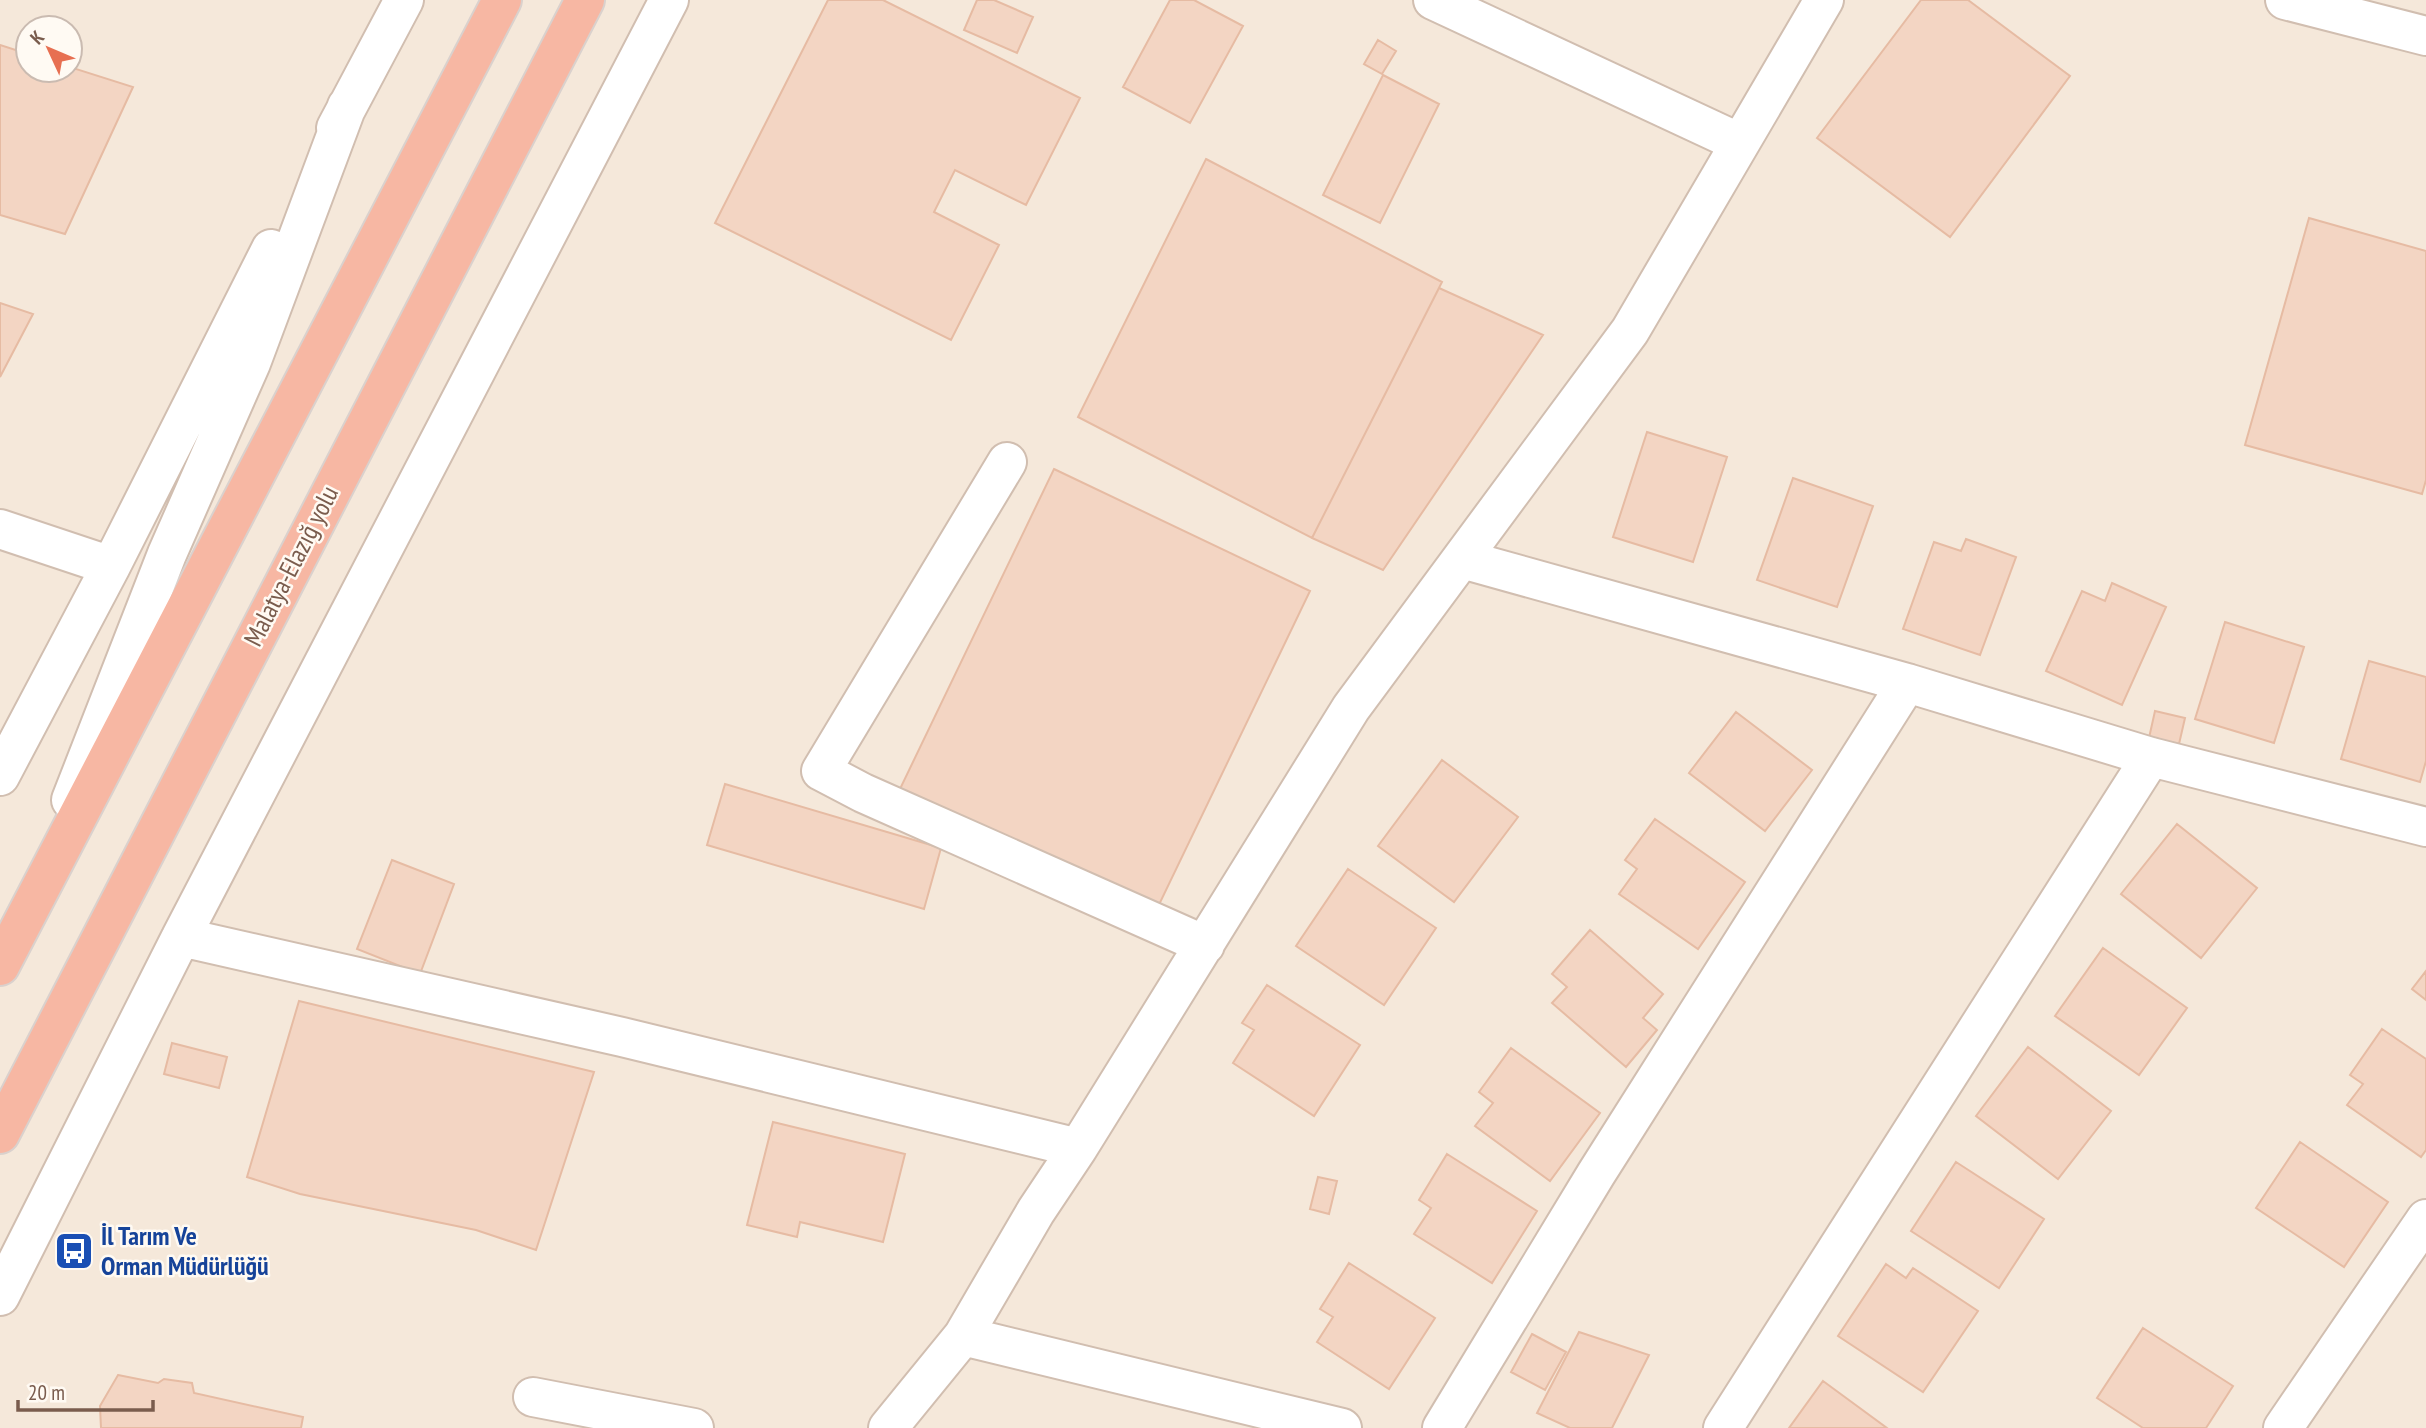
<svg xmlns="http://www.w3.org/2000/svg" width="2426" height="1428" font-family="'PT Sans Narrow',sans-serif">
<rect width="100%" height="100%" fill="#fdf6ec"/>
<!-- residential -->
<path fill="#f5e8da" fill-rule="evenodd" d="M0,0H2426V1428H0ZM28,28H70V70H28Z"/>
<!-- building -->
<path fill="#f3d5c3" stroke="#e6bba3" stroke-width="2" d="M828,0H883L1080,98L1026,205L955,170L934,212L999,245L951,340L715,223Z
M977,0H994L1033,17L1017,53L964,30Z
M1170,0H1194L1243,26L1190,123L1123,87Z
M1921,0H1968L2070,76L1950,237L1817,138Z
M1378,40L1396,51L1382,74L1364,64Z
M0,45L28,54V70H70V67L133,87L65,234L0,215Z
M1383,75L1439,104L1380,223L1323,195Z
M1206,159L1442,282L1312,538L1078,417Z
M2309,218L2426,251V480L2422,494L2245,445Z
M1439,288L1543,335L1383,570L1312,538Z
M0,303L33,314L0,377Z
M1647,432L1727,457L1693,562L1613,537Z
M1054,469L1310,591L1155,913L899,791Z
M1793,478L1873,506L1837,607L1757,580Z
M1966,539L2016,557L1980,655L1903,629L1934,542L1961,551Z
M2112,583L2166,607L2122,705L2046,671L2082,591L2105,601Z
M2225,622L2304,647L2274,743L2195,719Z
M2369,661L2426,677V761L2420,782L2341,759Z
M2155,711L2185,718L2179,744L2149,738Z
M1736,712L1812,770L1765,831L1689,773Z
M1442,760L1518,817L1454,902L1378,846Z
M725,784L941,848L924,909L707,845Z
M1655,819L1745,882L1698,949L1619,894L1637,869L1625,860Z
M2177,824L2257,888L2201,958L2121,894Z
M392,860L454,884L420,974L357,949Z
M1348,869L1436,928L1384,1005L1296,946Z
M1590,930L1663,994L1643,1018L1657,1030L1626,1067L1552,1003L1567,987L1552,974Z
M2103,948L2187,1008L2139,1075L2055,1016Z
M2426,971V1000L2412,989Z
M1267,985L1360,1045L1314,1116L1233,1063L1254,1030L1242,1023Z
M299,1001L594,1072L536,1250L476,1230L300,1194L247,1177Z
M2382,1029L2426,1059V1150L2421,1157L2347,1105L2363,1084L2350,1075Z
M172,1043L227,1057L219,1088L164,1074Z
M2028,1047L2111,1111L2058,1179L1976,1116Z
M1511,1048L1600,1113L1550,1181L1475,1126L1493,1103L1479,1092Z
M773,1122L905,1154L883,1242L800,1222L797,1237L747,1225Z
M2300,1142L2388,1202L2344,1267L2256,1208Z
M1447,1154L1537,1211L1492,1283L1414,1234L1431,1208L1419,1200Z
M1956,1162L2044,1219L1999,1288L1911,1231Z
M1318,1177L1337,1181L1329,1214L1310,1209Z
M1349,1263L1435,1318L1389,1389L1317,1342L1333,1317L1320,1309Z
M1886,1264L1906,1278L1913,1268L1978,1311L1923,1392L1838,1336Z
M2143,1328L2233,1386L2206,1428H2143L2097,1398Z
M1579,1332L1649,1355L1612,1428H1570L1537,1413Z
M1532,1334L1566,1352L1545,1390L1511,1372Z
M118,1375L158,1383L164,1379L192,1383L194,1393L303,1417L301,1428H101L100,1406Z
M1823,1381L1887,1428H1789Z"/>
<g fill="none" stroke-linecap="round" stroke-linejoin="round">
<defs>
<path id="minor" d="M1433,0L1740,143
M2285,0L2426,36
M336,128L404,0
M1007,462L821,771L863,793L1205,945
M0,529L111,566
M1462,559L1907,683L2151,757L2426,827
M0,776L111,566L271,249
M71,800L167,554L251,363L347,106
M181,937L622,1037L1078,1148
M0,1296L181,937L669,0
M963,1336L1342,1428
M533,1397L694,1428
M888,1428L963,1336L1036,1211L1078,1148L1351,708L1630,331L1824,0
M1442,1428L1596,1174L1907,683
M1723,1428L2151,757
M2283,1428L2426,1219"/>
<path id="highway" d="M0,966L502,0
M0,1134L585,0"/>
</defs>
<!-- minor casing -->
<use href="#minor" stroke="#d1beb0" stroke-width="42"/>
<!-- highway casing -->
<use href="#highway" stroke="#dad1cd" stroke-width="42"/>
<!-- minor -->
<use href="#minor" stroke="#fff" stroke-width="38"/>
<!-- highway -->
<use href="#highway" stroke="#f7b7a3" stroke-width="38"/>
</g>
<!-- icons -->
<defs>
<symbol id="bus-square" viewBox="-11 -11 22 22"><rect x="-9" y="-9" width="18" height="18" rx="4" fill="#1a4fb4" stroke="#fffaf3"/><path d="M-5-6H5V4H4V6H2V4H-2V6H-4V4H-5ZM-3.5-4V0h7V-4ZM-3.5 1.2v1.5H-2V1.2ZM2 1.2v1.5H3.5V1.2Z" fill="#fff"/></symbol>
</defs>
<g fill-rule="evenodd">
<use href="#bus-square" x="52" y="1229" width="44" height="44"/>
</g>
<g text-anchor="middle" stroke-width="5" stroke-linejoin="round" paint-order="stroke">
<!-- street labels -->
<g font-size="26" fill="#7a5c4d" stroke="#fffaf3">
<text transform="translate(291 566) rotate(-63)" y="9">Malatya-Elazığ yolu</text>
</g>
<!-- transit labels -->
<g font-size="26" font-weight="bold" fill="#164399" stroke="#fffaf3" text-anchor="start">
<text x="101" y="1245">İl Tarım Ve<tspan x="101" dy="30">Orman Müdürlüğü</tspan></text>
</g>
</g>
<!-- north arrow -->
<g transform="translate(49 49) rotate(314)"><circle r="33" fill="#fffaf3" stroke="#cabbb1" stroke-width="2"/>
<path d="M0-5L12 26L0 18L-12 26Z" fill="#e76f51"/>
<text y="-10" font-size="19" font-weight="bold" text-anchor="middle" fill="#7a5c4d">K</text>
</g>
<!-- scale -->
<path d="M18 1400v10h135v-10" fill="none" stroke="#7a5c4d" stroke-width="3.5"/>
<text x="28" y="1400" font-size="21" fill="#7a5c4d" stroke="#fffaf3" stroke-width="5" paint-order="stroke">20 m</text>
</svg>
